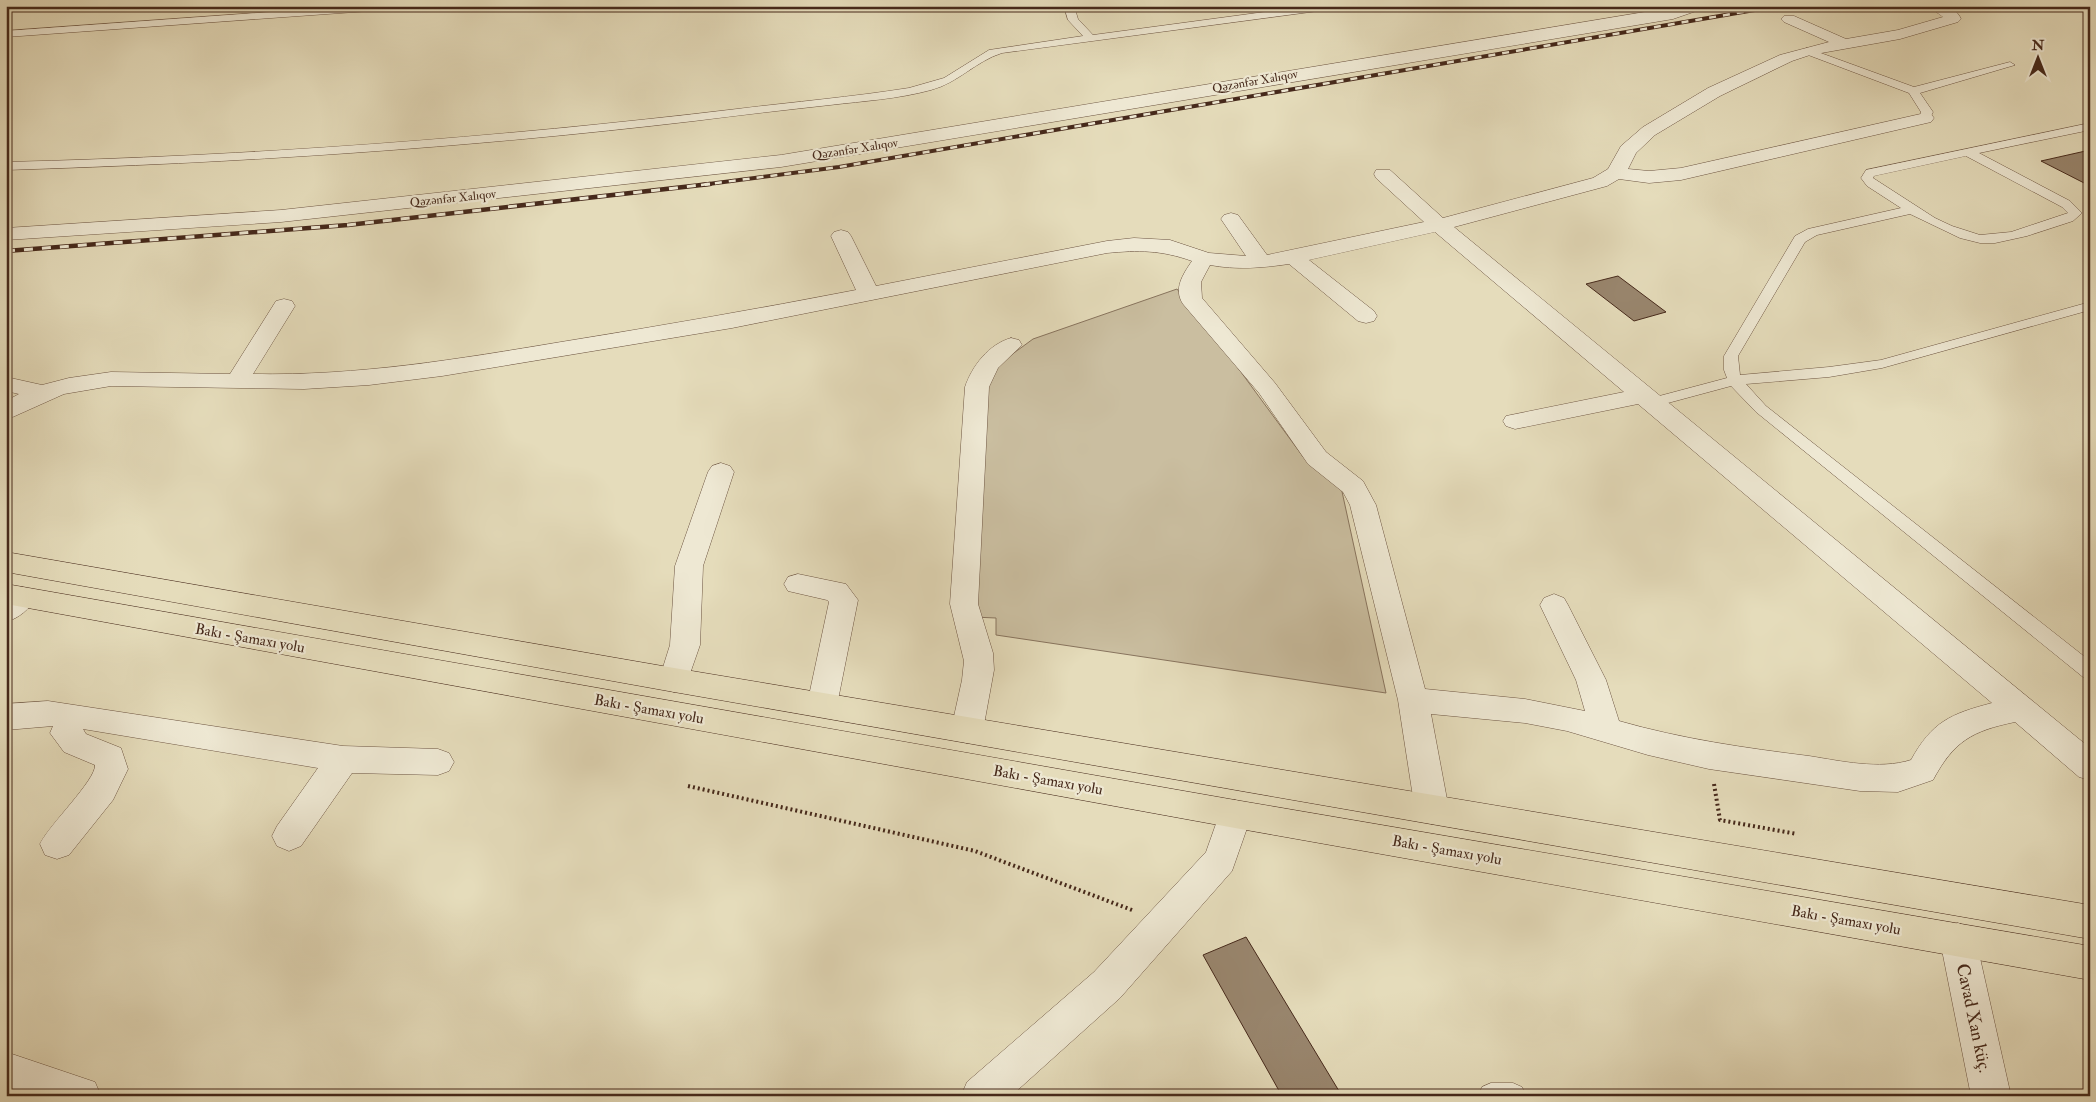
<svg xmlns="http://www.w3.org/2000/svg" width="2096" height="1102" font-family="'IM FELL Double Pica',serif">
<rect width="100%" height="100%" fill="#e5dcbb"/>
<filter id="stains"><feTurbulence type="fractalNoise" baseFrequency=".004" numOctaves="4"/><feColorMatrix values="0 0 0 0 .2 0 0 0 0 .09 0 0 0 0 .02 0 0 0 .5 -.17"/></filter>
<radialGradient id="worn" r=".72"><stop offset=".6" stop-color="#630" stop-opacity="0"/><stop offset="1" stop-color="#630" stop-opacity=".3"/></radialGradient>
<!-- green -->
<path fill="#cabea0" stroke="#88745e" d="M1177,289L1216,338L1304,458L1341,487L1386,693L996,635V618L973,617L987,386L992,369L1033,339Z"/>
<!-- building -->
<path fill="#99866e" stroke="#46291b" d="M2090,150V186L2041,161Z
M1618,276L1666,312L1634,321L1586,284Z
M1246,937L1342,1096H1282L1203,955Z"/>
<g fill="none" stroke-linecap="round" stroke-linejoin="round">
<defs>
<path id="lane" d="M353,6H402L397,9L6,37V31Z
M1064,6H1074L1078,19L1093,35L1309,6H1338L1333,9L1002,53C976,61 958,83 931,90C898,99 864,101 830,105C785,110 740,115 694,121C466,148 236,163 6,170V162C251,156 494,138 737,109C794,102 852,97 909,88L944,78L989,50L1083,36L1068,20Z
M1807,48L1914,87L2010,62L2015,65L1920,93L1933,112L1929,120L1925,121L1919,118L1921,112L1909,93L1803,53L1802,51Z
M2085,124H2090V130L1979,153L2070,201L2082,213L2073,221L2027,236L1995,243H1980L1960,238L1910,214L1817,235L1805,242L1738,356L1740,375L1829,367L1881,360L2090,302V310L1882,368L1829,377L1746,384L1766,406L2090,661V679L2083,677L1756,412L1731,386L1653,407L1645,402L1648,399L1727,378L1724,370V356L1795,236L1808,229L1901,208L1867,186L1861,178L1866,170ZM1966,156L2062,207L2068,213L2011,232L1980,235L1952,226L1935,218L1873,178L1874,176Z
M1491,1083H1513L1522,1087L1526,1096H1478L1482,1087Z"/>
<path id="street" d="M1681,6H1704L1702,9L1673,19L781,167L281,222L6,240V228L281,210L781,155Z
M1928,6C1941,6 1955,5 1961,19L1958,22L1900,39L1810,55L1792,61L1720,96L1655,135L1636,153L1628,169L1649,171L1681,168L1925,113L1931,114L1934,118L1931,122L1681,180L1649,183L1619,179L1607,186L1454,227L2090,748V780L2079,777L2015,722C1972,731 1954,741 1933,780L1898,792L1860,791L1709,769L1648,755L1567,731L1525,723L1431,714L1449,810L1444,820L1432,824L1420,820L1415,810L1398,700L1350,505L1343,492L1308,464L1259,393L1183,304C1173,289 1183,274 1192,261C1161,250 1139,250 1107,253L732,328L442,376L369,385L304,389L111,386L64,394L6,420V401L19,394L6,391V377L42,385L69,378L111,372L230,374L276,301L284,299L292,301L295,306L253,374C358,376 459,359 561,342C660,326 758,309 856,290L831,236L834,232L841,230L848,232L851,236L876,286L1107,241L1134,238L1170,240L1209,253L1246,256L1221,219L1224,215L1231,213L1238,215L1267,255L1424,222L1376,178L1374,174L1376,170H1390L1443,218L1593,178L1608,169L1621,146L1643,127L1708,88L1780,55L1829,42L1784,22L1781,19L1784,16H1794L1846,39L1898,30L1943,17ZM1435,232L1624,392L1506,416L1503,421L1506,426L1515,429L1638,404L1992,703C1950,714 1932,722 1911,760C1879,770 1841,761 1809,756C1745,748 1682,739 1619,721L1606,680L1568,605L1564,598L1554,594L1544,598L1540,605L1576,680L1585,711L1525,699L1425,689L1376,505L1363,481L1326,452L1275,383L1202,298L1201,282L1210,265C1236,270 1262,268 1289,264L1358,321L1366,323L1374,321L1377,316L1374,311L1309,260Z
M1011,338L1019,340L1022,345L998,368L989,387L978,604L993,653L994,670L983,730L978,739L967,743L956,739L951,730L962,680L964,661L950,604L965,387C972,366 989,344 1011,338Z
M721,463L730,466L734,472L703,566L700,645L685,688L674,692L663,688L659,680L670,645L675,566L708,472L712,466Z
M798,574L846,584L858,600L837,705L833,714L822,717L811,714L807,705L829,602L827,600L788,591L784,584L788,577Z
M22,587L32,590L36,597C30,609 19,618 6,622V594L12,590Z
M48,701L343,746L438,749L449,753L454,762L449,771L438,775L352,773L301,846L289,851L277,846L272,836L277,826L318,768L83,729L86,734L121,748L128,769L113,800L69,855L57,859L45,855L40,844C49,825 96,780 95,765L64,752L50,733L53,726L6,730V704Z
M1235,800L1247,804L1252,814L1232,871L1120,998L1011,1096H961L967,1082L1094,972L1206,852L1223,804Z
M1958,923L1971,928L1976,940L2011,1096H1971L1940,940L1945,928Z
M6,1052L95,1082L101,1096H19L6,1092Z"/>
<path id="highway" d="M6,552L674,668L2090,905V939L674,692L6,572Z
M6,584L1235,800L2090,946V980L1235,828L6,604Z"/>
</defs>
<!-- lane casing -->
<use href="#lane" stroke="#6e5643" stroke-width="1"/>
<!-- street casing -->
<use href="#street" stroke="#6e5643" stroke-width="1"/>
<!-- highway casing -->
<use href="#highway" stroke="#46291b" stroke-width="1"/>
<!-- path -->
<path stroke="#46291b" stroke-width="4" stroke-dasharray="2 3" stroke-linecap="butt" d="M1714,784L1720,820L1797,834
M688,786L975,851L1132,910"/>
<!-- lane -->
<use href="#lane" fill="#eee8d3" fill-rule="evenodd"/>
<!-- street -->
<use href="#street" fill="#eee8d3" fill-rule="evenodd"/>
<!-- highway -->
<use href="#highway" fill="#e5dcbb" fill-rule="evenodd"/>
<defs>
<path id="rail-far1" d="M701,185L839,167L1778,6"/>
<path id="rail" d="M6,251L348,225L710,184"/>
</defs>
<!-- rail-far1 casing -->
<use href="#rail-far1" stroke="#46291b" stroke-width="4"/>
<!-- rail casing -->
<use href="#rail" stroke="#46291b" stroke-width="4.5"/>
<!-- rail-far1 -->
<use href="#rail-far1" stroke="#eee8d3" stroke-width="2.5" stroke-dasharray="7" stroke-linecap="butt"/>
<!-- rail -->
<use href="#rail" stroke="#eee8d3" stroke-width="3" stroke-dasharray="9" stroke-linecap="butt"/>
</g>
<g text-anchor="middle" stroke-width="4.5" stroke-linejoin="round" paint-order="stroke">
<!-- far-street labels -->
<g font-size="12" fill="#46291b" stroke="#eee8d3">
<text transform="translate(1255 81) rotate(-10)" y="4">Qəzənfər Xalıqov</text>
<text transform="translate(855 149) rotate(-9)" y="4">Qəzənfər Xalıqov</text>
<text transform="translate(453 198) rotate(-6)" y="4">Qəzənfər Xalıqov</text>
</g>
<!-- street labels -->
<g font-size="15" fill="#46291b" stroke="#eee8d3">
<text transform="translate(250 638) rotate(10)" y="5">Bakı - Şamaxı yolu</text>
<text transform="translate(649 709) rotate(10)" y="5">Bakı - Şamaxı yolu</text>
<text transform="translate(1048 780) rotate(10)" y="5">Bakı - Şamaxı yolu</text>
<text transform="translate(1447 850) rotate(10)" y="5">Bakı - Şamaxı yolu</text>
<text transform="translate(1846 920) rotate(10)" y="5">Bakı - Şamaxı yolu</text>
</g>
<!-- near-street labels -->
<g font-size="18" fill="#46291b" stroke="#eee8d3">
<text transform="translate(1974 1018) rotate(78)" y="6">Cavad Xan küç.</text>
</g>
</g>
<!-- margin -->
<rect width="2096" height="1102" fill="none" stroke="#e5dcbb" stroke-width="25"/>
<rect x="8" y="8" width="2081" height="1087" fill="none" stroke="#46291b" stroke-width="2.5"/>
<rect x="12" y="12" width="2071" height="1077" fill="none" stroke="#46291b"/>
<!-- north arrow -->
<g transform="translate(2038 58)" stroke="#eee8d3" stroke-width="4" paint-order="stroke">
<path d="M0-4L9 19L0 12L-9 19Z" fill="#46291b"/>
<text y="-8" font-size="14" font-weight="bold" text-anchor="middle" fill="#46291b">N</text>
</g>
<rect width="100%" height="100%" filter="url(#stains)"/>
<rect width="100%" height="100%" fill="url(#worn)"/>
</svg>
